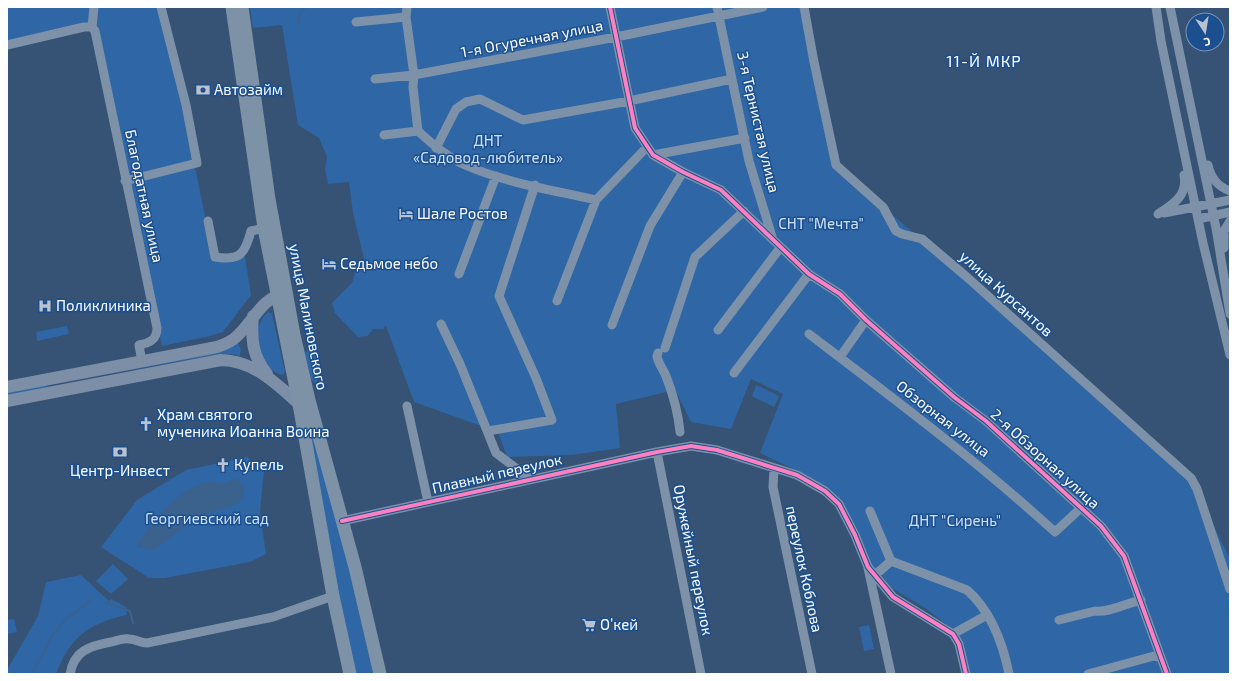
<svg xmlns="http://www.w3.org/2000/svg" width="1237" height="681" font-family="'Exo 2',sans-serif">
<rect width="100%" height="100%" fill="#365274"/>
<!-- green -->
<path fill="#2f66a5" d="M7,7H159L177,79L214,260L226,262L245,257L251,295L223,332L210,336L162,346L94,24L7,43Z
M250,7H803L838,169L1036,336L1185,468L1230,559V674H968L955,631L925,608L890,587L879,570L871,571L839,499L814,479L760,453L783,394L751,379L731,429L691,422L675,390L616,404L620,448L572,455L507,457L498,432L414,402L386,326L383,329H373L368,336L358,337L335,313L332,303L352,283L356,269L366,267L353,213L349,182L328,184L325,170L327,157L319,138L298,125L282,25L253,28Z
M268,312L272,314L285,372L283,375C272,373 259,360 256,350C253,339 259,319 268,312Z
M67,326L69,334L37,341L36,332Z
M238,343L241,350L240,356L231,354H220L70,381Z
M308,350H311L315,355L320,377L315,383L311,379L305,353Z
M46,385L48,387L7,396V393Z
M756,385L779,396L774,407L752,396Z
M310,432H312L347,557L374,674H355L339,602Z
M247,457L264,470L260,512L266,554L250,562L165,578H149L101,547L137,500L186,470Z
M113,564L128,579L111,594L96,581Z
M81,575L109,601L111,599L126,607L127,615C89,623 70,637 56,674H7V670L38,616L46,582Z
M14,619L17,632L7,634V620Z
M869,625L874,649L864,651L859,627Z"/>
<!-- water -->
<path fill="#3b618d" d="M235,478L243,485L244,497L235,505L199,516L153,550L142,547L137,543C159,517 177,488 211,481C221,487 227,483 235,478Z"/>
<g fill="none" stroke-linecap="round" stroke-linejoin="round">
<!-- stream -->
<path stroke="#3b618d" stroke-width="2" d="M298,24L300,13L306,7
M138,547L140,545
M105,602L130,611L133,623
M32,674L52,636L64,621L91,600"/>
<!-- minor -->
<path stroke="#7d92a8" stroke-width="9" d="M407,7L406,17L414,75L413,87L418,131
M610,7L635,128L653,155L683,172L721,190L809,274L840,294L866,320L954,397L986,421L1101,526L1124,556L1167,674
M717,7L749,161L773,240
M804,7L814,62L836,165L883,207L896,231L902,234L922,239L968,278L1191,478L1197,489L1230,589
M1156,7L1161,41L1203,243L1230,355
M1170,7L1216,228L1230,314
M356,22L406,17
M92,27L94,7
M7,45L84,27H92L95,31L157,328C157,340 149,343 139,345L142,362
M375,79L414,75L616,37L763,7
M384,135L418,131C432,144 447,157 465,165C506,183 553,190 596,200L647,147
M436,148L456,109L466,102L480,99L523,120L629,101L732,79
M653,155L745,138
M1208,165C1211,178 1217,186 1230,191
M125,181L197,163L186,105L161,7
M1164,213L1230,200
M1158,214C1174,204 1188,195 1184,175
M1198,219L1230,212
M208,221L215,257C240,261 245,254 251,231L264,228
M1224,248V231L1230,221
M459,274L496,176
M557,301L596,200
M441,324L460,364L496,453L529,478
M612,325L650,226L683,172
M718,330L780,248
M809,334C893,398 977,461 1055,532L1081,508
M665,348L695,257L744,211
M658,353L657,356C658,363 663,369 666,376C673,394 678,412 680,432
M840,357L866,320
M734,373L809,274
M407,406L428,502
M488,431L552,420L536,378L499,296L535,185
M657,452L701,674
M774,469L773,487L812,674
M870,511L891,561L967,590C991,611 1003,644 1009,674
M342,521L657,452L691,446L717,450L797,475L825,491L839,504L855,535L868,567L893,597L953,634L959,644L966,674
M868,568L891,674
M875,575L891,561
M1059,620L1095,611C1109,613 1127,603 1141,600
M953,634L987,615
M70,674C74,651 89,646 111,642C116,641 123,638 129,639C136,639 140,643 147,643L273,617L333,596
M1088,674L1154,656L1161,658"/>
<!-- major -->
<path stroke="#7d8ea7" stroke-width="12" d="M253,316C251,339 252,355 267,374
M7,387L217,347C223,345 231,342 236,337C254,322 260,298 286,293
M7,401L221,360C254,361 276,383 299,404"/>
<!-- highway -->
<path stroke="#7e92a7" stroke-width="13" d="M232,7L264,228L299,404L333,596L350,674
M242,7L269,199L294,335L309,400L355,567L380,674"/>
<defs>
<path id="cycleway" d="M610,7L635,128L653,155L683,172L721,190L809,274L840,294L866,320L954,397L986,421L1101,526L1124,556L1167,674
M342,521L657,452L691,446L717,450L797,475L825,491L839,504L855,535L868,567L893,597L953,634L959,644L966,674"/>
</defs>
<!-- cycleway casing -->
<use href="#cycleway" stroke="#1b4f8f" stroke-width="6"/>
<!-- cycleway -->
<use href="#cycleway" stroke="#ff80c0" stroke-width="4"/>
</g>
<!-- icons -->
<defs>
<symbol id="bank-bare" viewBox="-9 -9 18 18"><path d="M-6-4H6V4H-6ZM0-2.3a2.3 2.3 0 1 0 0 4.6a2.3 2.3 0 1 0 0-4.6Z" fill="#b9c2ce" stroke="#1b4f8f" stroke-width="2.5" paint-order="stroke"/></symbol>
<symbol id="hotel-bare" viewBox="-9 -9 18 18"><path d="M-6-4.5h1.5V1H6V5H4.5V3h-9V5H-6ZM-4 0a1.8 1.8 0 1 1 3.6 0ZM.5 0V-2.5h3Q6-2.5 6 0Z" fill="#b9c2ce" stroke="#1b4f8f" stroke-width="2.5" paint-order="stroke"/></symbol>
<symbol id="hospital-bare" viewBox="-9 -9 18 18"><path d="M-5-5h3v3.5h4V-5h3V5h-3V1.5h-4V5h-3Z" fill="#b9c2ce" stroke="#1b4f8f" stroke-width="2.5" paint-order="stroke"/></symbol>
<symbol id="church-bare" viewBox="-9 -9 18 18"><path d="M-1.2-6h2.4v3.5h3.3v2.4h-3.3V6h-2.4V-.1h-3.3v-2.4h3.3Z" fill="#b9c2ce" stroke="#1b4f8f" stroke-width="2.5" paint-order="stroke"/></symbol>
<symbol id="supermarket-bare" viewBox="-9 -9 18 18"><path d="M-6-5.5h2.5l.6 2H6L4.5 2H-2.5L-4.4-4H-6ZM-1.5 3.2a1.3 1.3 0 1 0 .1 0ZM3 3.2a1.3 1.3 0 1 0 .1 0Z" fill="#b9c2ce" stroke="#1b4f8f" stroke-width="2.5" paint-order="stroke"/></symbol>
</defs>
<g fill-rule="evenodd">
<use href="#bank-bare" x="193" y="80" width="20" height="20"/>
<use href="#hotel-bare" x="396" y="204" width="20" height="20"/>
<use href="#hotel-bare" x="319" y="254" width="20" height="20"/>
<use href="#hospital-bare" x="35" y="296" width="20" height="20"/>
<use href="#church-bare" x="136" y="414" width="20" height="20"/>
<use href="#bank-bare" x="110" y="442" width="20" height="20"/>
<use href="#church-bare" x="213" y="455" width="20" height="20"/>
<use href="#supermarket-bare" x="579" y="615" width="20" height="20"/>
</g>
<g text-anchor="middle" stroke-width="3" stroke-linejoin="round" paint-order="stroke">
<!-- street labels -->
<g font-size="15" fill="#fff" stroke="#1b4f8f">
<text transform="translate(532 39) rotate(-11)" y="5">1-я Огуречная улица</text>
<text transform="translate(758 122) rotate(77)" y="5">3-я Тернистая улица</text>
<text transform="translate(144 196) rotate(78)" y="5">Благодатная улица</text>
<text transform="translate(1006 294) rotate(42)" y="5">улица Курсантов</text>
<text transform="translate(308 317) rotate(79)" y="5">улица Малиновского</text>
<text transform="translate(943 419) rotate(38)" y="5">Обзорная улица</text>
<text transform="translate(1045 459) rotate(42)" y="5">2-я Обзорная улица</text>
<text transform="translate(497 474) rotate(-13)" y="5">Плавный переулок</text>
<text transform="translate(693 560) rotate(79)" y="5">Оружейный переулок</text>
<text transform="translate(804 569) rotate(78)" y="5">переулок Коблова</text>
</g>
<!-- poi labels -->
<g font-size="15" fill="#fff" stroke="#1b4f8f" text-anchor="start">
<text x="214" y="95">Автозайм</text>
<text x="417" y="219">Шале Ростов</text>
<text x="340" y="269">Седьмое небо</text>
<text x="56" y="311">Поликлиника</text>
<text x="157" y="420">Храм святого<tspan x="157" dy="17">мученика Иоанна Воина</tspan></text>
<text x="234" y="470">Купель</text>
<text x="120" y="476" text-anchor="middle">Центр-Инвест</text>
<text x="600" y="630">О’кей</text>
</g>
<!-- park labels -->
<g font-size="15" fill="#cfe3fa" stroke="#1b4f8f">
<text x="488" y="146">ДНТ<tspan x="488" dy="17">«Садовод-любитель»</tspan></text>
<text x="821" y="229">СНТ "Мечта"</text>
<text x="207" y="524">Георгиевский сад</text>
<text x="955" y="526">ДНТ "Сирень"</text>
</g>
<!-- neighbourhood labels -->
<g font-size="16" letter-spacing="1" fill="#fff" stroke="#1b4f8f">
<text x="984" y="67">11-Й МКР</text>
</g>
</g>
<!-- border -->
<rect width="1237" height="681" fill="none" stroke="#ffffff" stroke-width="16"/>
<!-- north arrow -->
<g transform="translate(1205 32) rotate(168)"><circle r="19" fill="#1b4f8f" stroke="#7695bc"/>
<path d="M0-3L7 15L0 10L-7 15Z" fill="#b9c2ce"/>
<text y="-6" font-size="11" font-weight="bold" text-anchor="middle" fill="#ffffff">С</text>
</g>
</svg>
